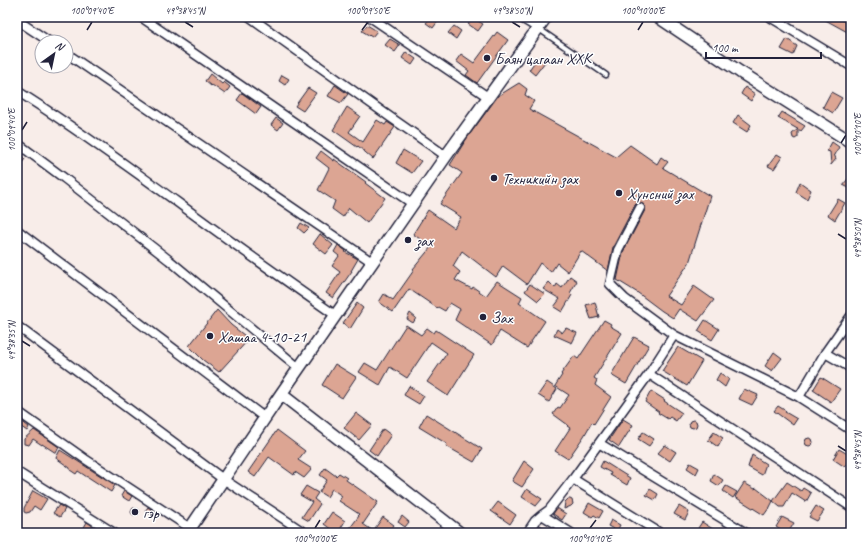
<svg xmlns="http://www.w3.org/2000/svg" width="868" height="550" font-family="Caveat,sans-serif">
<rect width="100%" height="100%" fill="#f8ede9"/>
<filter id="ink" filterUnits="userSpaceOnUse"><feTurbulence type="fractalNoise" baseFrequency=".025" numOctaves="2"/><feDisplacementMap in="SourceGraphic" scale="8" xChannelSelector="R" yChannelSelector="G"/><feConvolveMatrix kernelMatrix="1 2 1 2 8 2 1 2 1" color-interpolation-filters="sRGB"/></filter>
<g filter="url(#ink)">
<!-- building -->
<path fill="#dca593" stroke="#22223b" d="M431,17H441L433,28L426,23Z
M820,17H837L851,26V34Z
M473,18L483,24L478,31L468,24Z
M367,25L377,31L372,37L362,31Z
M454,26L461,31L456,39L448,33Z
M497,32L508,40L477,83L466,75L469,71L456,61L461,54L474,63Z
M390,39L400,45L395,52L385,45Z
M787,39L797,46L793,55L781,49Z
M406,52L416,59L412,65L402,58Z
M538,57L545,62L535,75L529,70Z
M210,74L222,84L224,82L230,87L225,94L212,85L211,86L205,81Z
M282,75L289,79L285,85L279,81Z
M519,83L527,89L525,95L534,101L529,109L616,157L630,145L657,164L661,157L668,162L663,168L710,196L689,263L666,296L681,305L694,286L714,300L698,321L679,309L673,318L662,311L638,293L617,280L623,252L645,210V207L644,205L640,203H637L635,205L613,247L608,271L581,251L568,272L557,263L551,272L540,263L527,284L503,266L496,277L462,251L453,266L460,272L455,280L472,289L473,287L486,296L497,281L522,297L519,303L545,321L527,348L500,331L492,345L455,320L460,309L450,303L445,311L438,307L437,308L409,289L393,312L379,302L384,294L393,300L414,270L413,269L431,247L413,234L428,210L454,228L461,217L440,204L462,173L450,165L467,138L498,96Z
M335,85L348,94L341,103L328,96Z
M745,87L755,94L751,101L741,94Z
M308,88L316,93L303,111L295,106Z
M831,92L842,98L833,113L823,107Z
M242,93L261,107L256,114L237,100Z
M347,107L360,116L349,132L363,142L377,120L385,125L387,122L395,127L373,159L358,146L357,147L333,130Z
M782,112L805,126L801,131L778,118Z
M738,115L751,125L747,132L733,123Z
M276,118L283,123L278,130L271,125Z
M798,129V137L795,139L793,138L792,134Z
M832,142L839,147L835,155L834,154L836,159L831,165L830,152L827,151Z
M403,150L421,161L412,173L396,163Z
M321,151L334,161V159L366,182L365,183L385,198L367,223L349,208L343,217L332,209L335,201L318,190L329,168L316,158Z
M17,153L25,159L17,169Z
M777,154L782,157L774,169L768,166Z
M851,175V189L843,185Z
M800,182L811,190L807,199L796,192Z
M838,199L845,203L835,220L828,215Z
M301,223L309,228L304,233L298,228Z
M320,234L333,245L326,254L313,244Z
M338,245L346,251L345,252L358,259L351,271H352L333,298L326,293L340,272L332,266L339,256L334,252Z
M570,276L577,281L570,293L572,295L562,312L554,307L560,299L543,289L549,282L555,288L557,284L562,288Z
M530,284L545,294L538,301L525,291Z
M595,302L599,317L591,319L586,305Z
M357,303L363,308L350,329L343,323Z
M217,310L231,325L249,339L219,372L203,360L189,346Z
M410,313L416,318L413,323L407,319Z
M604,320L611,324L610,326L622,333L594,378L597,380L595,385L611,397L594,424L592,422L584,436L568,459L555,451L570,428L567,426L568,425L553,414L558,407L560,408L569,395L555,386L562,375L561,374L574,356L578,359Z
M705,320L719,329L712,340L698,331Z
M406,325L421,335L427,328L434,333L436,330L474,355L448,396L427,382L447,353L431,342L407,378L390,367L380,385L359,372L365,363L377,370Z
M566,328L577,333L572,343L554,335L557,329L562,333Z
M634,337L649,345L626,384L611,375Z
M678,347L702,361L687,386L662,371Z
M774,352L782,358L772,371L765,366Z
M335,364L356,377L342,398L322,385Z
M720,373L729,379L725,387L716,380Z
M821,377L840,389L831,402L813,390Z
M547,382L557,389L549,402L538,395Z
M409,386L424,396L419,404L404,395Z
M744,389L758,395L752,405L739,399Z
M651,391L665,400L664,401L682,413L676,421L670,417L668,419L658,413L659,412L645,402Z
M778,406L786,411L785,412L797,419L793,425L774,411Z
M356,413L372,425L359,440L344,428Z
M426,414L482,449L474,462L446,446L447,444L419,427Z
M623,419L633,425L619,447L609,440Z
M689 424a4 4 0 1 1 8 0a4 4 0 1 1-8 0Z
M20,420L29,427L27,431L17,424Z
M383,429L391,435L377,456L369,450Z
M34,430L59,447L56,453L42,444V445L33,439L29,445L24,444V439Z
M277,430L305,451L298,460L312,469L304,478L295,472L294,475L269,457L255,477L248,472Z
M643,432L654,439L649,446L638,439Z
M714,432L723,438L718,447L708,440Z
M805 442a4 4 0 1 1 8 0a4 4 0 1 1-8 0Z
M665,445L676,452L670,461L658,453Z
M839,449L851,456L845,467L833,459Z
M60,450L115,485L111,492L88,477H87L78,471L76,474L70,470V468L56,458Z
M752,455L766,464L762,475L748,467Z
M524,461L534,469L522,487L512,481Z
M603,461L630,478L627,485L610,475L611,473L600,467Z
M690,463L699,468L696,474L687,468Z
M325,468L336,476L339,473L347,478L346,480L378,502L363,524L373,531L383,517L394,525L389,533H358L350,528L359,516L358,515L359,514L339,501L342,496L332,489L327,497L319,492L327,480L320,475Z
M714,474L723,480L719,486L711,481Z
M787,482L801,491L803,488L811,493L806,502L792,493L784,507H780L773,501L769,509V508L764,515L735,497L744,483L755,489L756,488L773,501Z
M306,486L318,493L314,499L320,504L309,521L302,517L312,502L300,495Z
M726,486L737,492L733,498L723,491Z
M527,489L542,499L536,506L522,497Z
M650,489L658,494L655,500L646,495Z
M33,491L47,499L40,510L34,506L30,512L26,513L24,512V508Z
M124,491L132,496L129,501L121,496Z
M568,499H570L572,500L573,504L571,506L564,509L565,502Z
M498,502L516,515L510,524L491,511Z
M589,503L603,511L599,518L594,515L592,517L584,512Z
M59,505L65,509L60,517L53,513Z
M679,506L689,512L685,520L674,514Z
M816,506L824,511L817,521L809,517Z
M148,507L158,514L156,518L145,511Z
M133,508L138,509L140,512L138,514L134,515L132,514L131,512Z
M557,508L566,514L562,520L553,514Z
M332,512L345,521L338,533H336L324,524Z
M402,516L409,522L405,527L398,522Z
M782,517L794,523L788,533H785L776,527Z
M611,520L620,525L617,531L608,526Z
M87,522L104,533H89L83,529Z
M702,522L719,533H707L698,528Z
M540,525L550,533H535Z"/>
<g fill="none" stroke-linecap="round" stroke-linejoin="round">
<defs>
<path id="lane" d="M539,29L606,75"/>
<path id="street" d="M141,17L413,204
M250,17L390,117L446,156
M370,17L488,97
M520,17L538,28
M770,17L851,66
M17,20L50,42
M66,53L372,262
M17,91C72,125 124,164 177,202C229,241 282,278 335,315
M17,143L64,178L169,260L299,368
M640,208L618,250L610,284L625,299L674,335L799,397L851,430
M17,230L265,418
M17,326L223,479L305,533
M825,353L851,368
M649,374L851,507
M799,397L825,353L851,316
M17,411L85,459L190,528
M602,445L746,533
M17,472L114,533
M573,479L660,533
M542,515L571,533
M527,533L535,521L542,515L549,510L573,479L649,374L674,335"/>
<path id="secondary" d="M658,17L740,72L851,142
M281,394L460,533
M187,533L281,394L446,156L546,17"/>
</defs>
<!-- lane casing -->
<use href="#lane" stroke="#22223b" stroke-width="7"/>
<!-- street casing -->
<use href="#street" stroke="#22223b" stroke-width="11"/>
<!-- secondary casing -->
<use href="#secondary" stroke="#22223b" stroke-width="14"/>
<!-- lane -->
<use href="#lane" stroke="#fff" stroke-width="4"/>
<!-- street -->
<use href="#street" stroke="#fff" stroke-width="8"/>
<!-- secondary -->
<use href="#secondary" stroke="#fff" stroke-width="11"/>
</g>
</g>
<!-- ticks -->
<path fill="none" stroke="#22223b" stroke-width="1.5" d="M185,22L193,27M512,22L520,27M87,30L92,22M362,30L368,22M638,30L643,22M22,130L27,122M841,143L846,135M838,234L846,239M22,341L30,346M838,446L846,451M315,528L320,520M590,528L596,520"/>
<!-- markers -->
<g fill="#22223b" stroke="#fff" stroke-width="1.5">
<circle cx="487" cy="58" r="4"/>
<circle cx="494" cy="178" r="4"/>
<circle cx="619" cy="193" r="4"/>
<circle cx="408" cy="240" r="4"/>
<circle cx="483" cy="317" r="4"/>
<circle cx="210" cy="336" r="4"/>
<circle cx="135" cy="512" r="4"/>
</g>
<g text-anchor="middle" stroke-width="3" stroke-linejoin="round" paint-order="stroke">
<!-- poi labels -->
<g font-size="16" fill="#22223b" stroke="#fff" text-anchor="start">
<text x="495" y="64">Баян цагаан ХХК</text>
<text x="502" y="184">Техникийн зах</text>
<text x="627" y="199">Хүнсний зах</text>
<text x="416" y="246">зах</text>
<text x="491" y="323">Зах</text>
<text x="218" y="342">Хашаа 4-10-21</text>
<text x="143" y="518">гэр</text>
</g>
</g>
<!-- margin -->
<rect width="868" height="550" fill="none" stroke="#fff" stroke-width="44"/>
<!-- north arrow -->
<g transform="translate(54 54) rotate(33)"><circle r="19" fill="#ffffff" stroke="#a7a7b1"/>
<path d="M0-3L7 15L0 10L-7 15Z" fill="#22223b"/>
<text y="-6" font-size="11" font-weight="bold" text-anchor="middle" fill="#22223b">N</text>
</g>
<!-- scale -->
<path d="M706 52v6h115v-6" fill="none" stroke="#22223b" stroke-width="2"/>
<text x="712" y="52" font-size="12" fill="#22223b" stroke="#ffffff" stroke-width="3" paint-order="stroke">100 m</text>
<rect x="22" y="22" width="824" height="506" fill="none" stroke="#22223b" stroke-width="1.5"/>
<g font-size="10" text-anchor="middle" fill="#22223b">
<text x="92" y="14">100°09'40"E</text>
<text x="185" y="14">49°38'45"N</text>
<text x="368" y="14">100°09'50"E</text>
<text x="512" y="14">49°38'50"N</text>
<text x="643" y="14">100°10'00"E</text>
<text transform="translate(11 130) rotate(-90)" y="4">100°09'40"E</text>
<text transform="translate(857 135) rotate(-90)" y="4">100°10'10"E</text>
<text transform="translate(857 239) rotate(-90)" y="4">49°38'50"N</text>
<text transform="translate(11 341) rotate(-90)" y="4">49°38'35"N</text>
<text transform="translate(857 451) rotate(-90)" y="4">49°38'45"N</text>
<text x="315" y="542">100°10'00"E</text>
<text x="590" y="542">100°10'10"E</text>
</g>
</svg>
